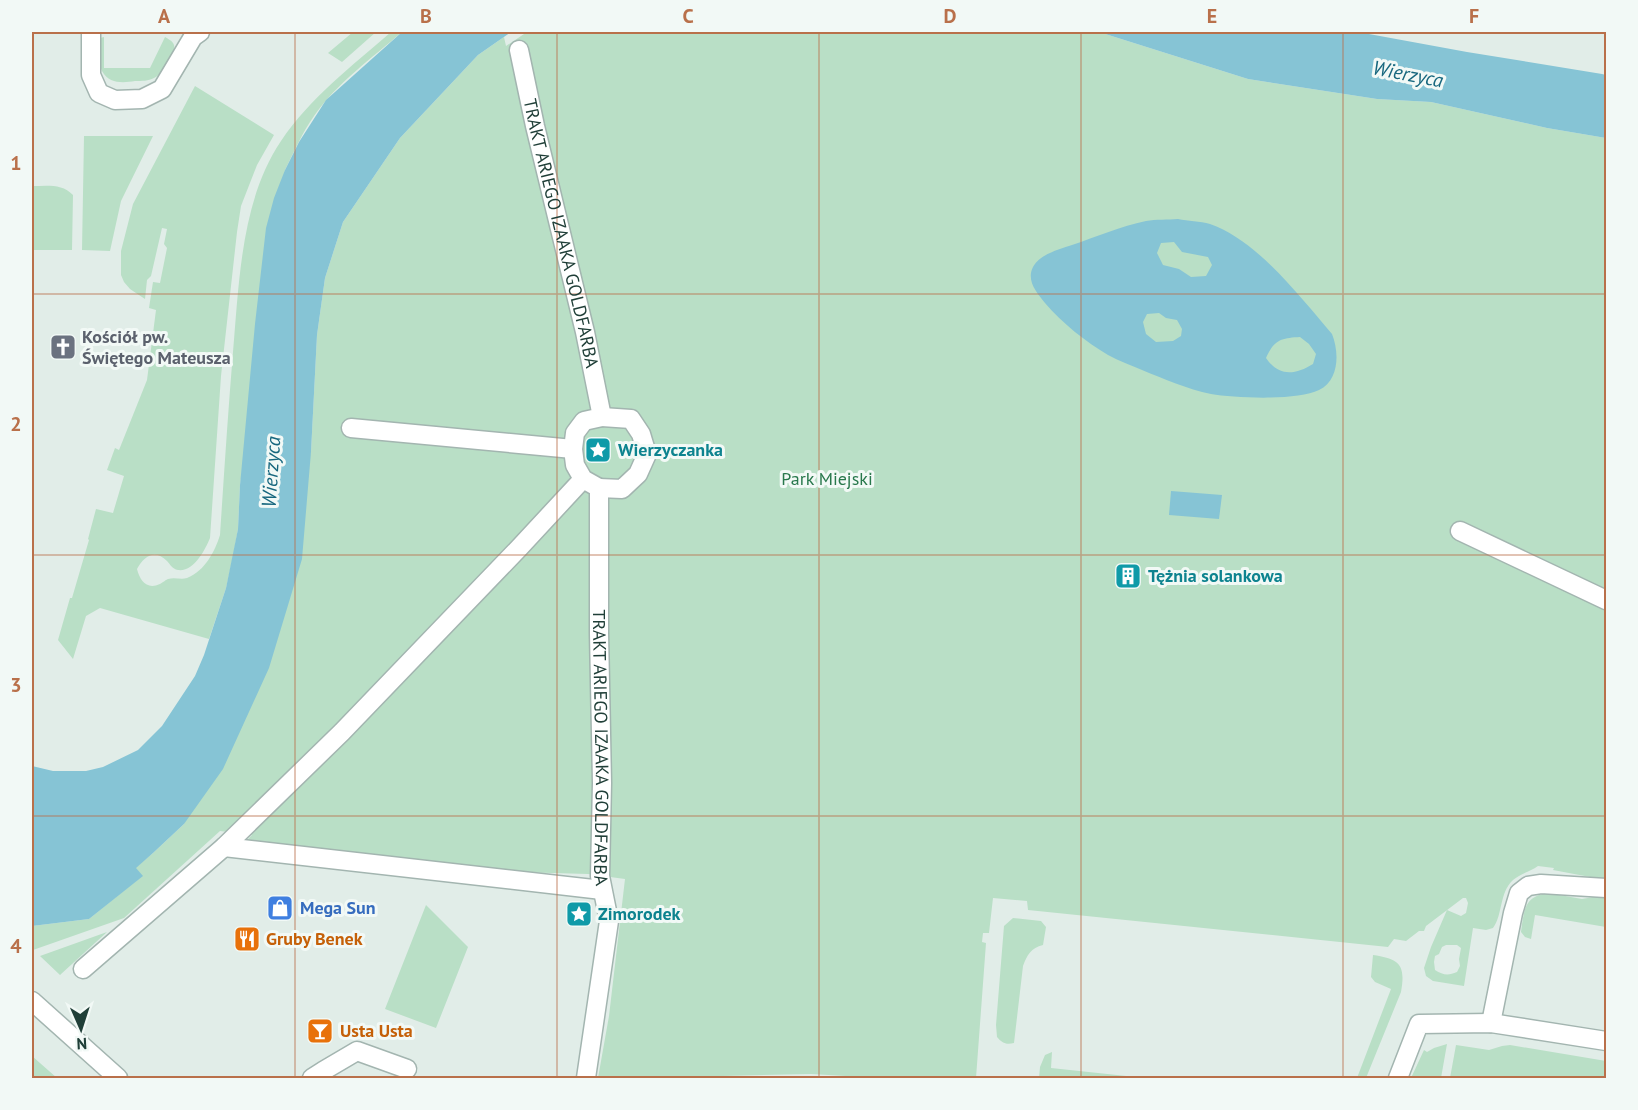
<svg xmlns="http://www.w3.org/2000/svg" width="1638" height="1110" font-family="'PT Sans',sans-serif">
<rect width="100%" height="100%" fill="#e1ede8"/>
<!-- green -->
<path fill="#b9dfc6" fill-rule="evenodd" d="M353,32H376L342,62L328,53Z
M391,32H402C372,58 337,83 314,116C302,133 294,152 285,170L240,485L238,529L233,557L226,588L209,639L100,608L86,616L73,659L58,640L70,598H72L89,540L88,539L96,509L113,513L124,476L107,470L115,448L119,450L147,380L156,310L149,308L153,282L160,283L167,248L164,244L167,229L162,228L151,276L147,280L145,299L130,289L124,282L121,275V251L133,204L195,86L274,135L257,165L241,206L237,232L221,376L210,538C205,550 194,572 178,570C172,569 170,564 167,561C155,549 144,556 137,569C140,581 147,590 160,584C162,583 167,579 168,579C175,577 181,580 187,578C205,571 215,551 220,535C224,474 228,413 233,352C239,283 241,200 281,141C310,98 353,65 391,32Z
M527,32H1099L1248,79L1377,99L1431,102L1547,128L1606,138V880L1553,870L1554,868L1538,866C1530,872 1521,873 1513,880C1499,893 1503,914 1493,928L1486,930L1473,928L1464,986L1433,981L1426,976L1424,968L1431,947L1447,910L1461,916L1466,913L1468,903L1466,898H1463L1426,926L1424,931H1419L1406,941L1394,939L1388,947L1028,910L1027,901L993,898L989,933H983L982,942L986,943L976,1078H880L811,1074L723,1076L721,1078H598L609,1016L625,879L588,874L516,872L247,840L252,835L220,831L124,918L33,950L32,926L89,919L142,876L135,868L153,853L184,824L311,452L317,335L325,278L343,222L400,138L478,55L504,37L506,46ZM1446,945H1457L1461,948L1459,959L1460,966L1457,972C1448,976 1443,975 1435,970L1434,962L1435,956L1439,954L1442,947Z
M104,37V68H150L165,37C168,39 171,40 173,43C179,52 163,74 154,78C148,81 142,81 135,81C123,83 109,84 102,71C97,62 99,48 100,38Z
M84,136H153L121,201L110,251L82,250Z
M32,186C46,186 62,183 73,195L72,250H32Z
M1548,893L1582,899L1599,896L1606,897V927L1535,915L1531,939L1525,937L1521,932C1524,911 1524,896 1548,893Z
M426,905L468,947L436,1028L385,1009Z
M1013,918L1041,921L1046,927L1043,945C1031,948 1027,955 1023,966L1014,1043C1006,1045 1002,1043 997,1037L996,1025L1004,926Z
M107,932L60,975L40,956Z
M1373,955C1399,959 1406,964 1401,992L1366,1078H1357L1391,989L1375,982L1371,977Z
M1447,1044L1441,1078H1411L1424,1050L1427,1052L1434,1048Z
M1456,1045L1489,1050L1502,1046L1510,1045L1606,1061V1078H1450Z
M1052,1052L1051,1068L1145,1078H1039L1040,1067L1045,1055Z
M32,1056L57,1078H32Z"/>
<!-- water -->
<path fill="#86c4d5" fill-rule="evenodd" d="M402,32H511L478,55L400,138L343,222L325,278L317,335L311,452L302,559L269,668L223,769L184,824L153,853L136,868L143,876L89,919L32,926V766L53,771H86L103,767L138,750L162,726L195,676L204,655L226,588L238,529L240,485L255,324L266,228L274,198L285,170L299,142L326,100Z
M1099,32H1358L1467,52L1602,74L1606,75V138L1547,128L1431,102L1377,99L1248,79Z
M1178,219C1188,221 1200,221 1210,224C1257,240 1300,297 1332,334C1339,351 1340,380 1319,390C1297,401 1235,398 1211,394C1187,389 1164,379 1142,370C1131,365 1119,361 1108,355C1086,342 1062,323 1045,303C1037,293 1026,281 1033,267C1040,254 1060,249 1072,245C1096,237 1121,226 1146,221C1156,219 1168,220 1178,219ZM1174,242L1182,252L1208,257L1212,265L1206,276L1191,277L1179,269L1163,265L1157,253L1161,243ZM1159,313L1166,318L1177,320L1182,329L1181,336L1173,341L1156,342L1146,334L1143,322L1147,314ZM1300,337L1309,344L1316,354L1313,364C1295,375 1279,377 1266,358C1274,340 1281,338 1300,337Z
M1171,491L1222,495L1219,519L1169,515Z"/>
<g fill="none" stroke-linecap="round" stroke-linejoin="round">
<defs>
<g id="minor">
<path d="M91,32V75L99,93L115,100L142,99L162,89L193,37L200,32"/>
<path id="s1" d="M519,50L535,126L585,332L602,417L584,421L575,433L573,449L575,465L583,479L599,488V633L602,783L600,876L609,921L586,1078"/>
<path d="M351,428L573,449"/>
<path d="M599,488L622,489L638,474L647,454L641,434L631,419L602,417"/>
<path d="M1460,531L1606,600"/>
<path d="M224,847L602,890"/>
<path d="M83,969L224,847L342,732L519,548L583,479"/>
<path d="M32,1001L118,1078"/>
<path d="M1491,1023L1513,913L1519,893L1528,886L1541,884L1606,888"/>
<path d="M312,1078L323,1071L357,1051L407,1069"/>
<path d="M1398,1078L1419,1024L1491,1023L1606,1041"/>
</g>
</defs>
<!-- minor casing -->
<use href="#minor" stroke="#a3b5b0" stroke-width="21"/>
<!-- minor -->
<use href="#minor" stroke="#fff" stroke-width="18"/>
</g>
<!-- grid -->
<path fill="none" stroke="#b9704a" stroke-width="1.5" stroke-opacity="0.55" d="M295,32V1078M557,32V1078M819,32V1078M1081,32V1078M1343,32V1078M32,294H1606M32,555H1606M32,816H1606"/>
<!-- icons -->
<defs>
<symbol id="church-square" viewBox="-11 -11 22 22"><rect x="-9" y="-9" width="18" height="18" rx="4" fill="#6b7280" stroke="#f2f9f6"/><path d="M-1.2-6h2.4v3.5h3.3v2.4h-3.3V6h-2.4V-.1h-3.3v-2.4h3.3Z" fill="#fff"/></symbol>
<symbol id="sight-square" viewBox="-11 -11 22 22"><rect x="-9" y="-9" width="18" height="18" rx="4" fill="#0f9aa8" stroke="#f2f9f6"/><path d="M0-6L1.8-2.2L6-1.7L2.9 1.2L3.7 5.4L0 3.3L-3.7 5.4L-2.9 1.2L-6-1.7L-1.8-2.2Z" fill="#fff"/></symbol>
<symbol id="building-square" viewBox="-11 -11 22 22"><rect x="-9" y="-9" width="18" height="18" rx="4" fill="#0f9aa8" stroke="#f2f9f6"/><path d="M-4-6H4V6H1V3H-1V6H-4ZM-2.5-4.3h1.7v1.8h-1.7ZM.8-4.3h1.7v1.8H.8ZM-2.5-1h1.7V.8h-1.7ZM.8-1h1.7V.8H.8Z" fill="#fff"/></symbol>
<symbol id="shop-square" viewBox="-11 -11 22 22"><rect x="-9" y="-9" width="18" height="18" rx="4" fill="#3f7fe0" stroke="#f2f9f6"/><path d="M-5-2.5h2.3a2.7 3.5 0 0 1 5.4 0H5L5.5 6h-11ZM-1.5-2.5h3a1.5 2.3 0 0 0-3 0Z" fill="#fff"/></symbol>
<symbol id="restaurant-square" viewBox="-11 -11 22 22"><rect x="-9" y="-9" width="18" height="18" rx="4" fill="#e8710a" stroke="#f2f9f6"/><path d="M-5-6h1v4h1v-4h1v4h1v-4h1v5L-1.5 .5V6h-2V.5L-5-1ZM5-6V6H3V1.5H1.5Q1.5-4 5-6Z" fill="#fff"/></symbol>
<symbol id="bar-square" viewBox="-11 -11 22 22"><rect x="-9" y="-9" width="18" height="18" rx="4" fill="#e8710a" stroke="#f2f9f6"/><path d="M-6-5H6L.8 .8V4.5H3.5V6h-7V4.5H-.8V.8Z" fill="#fff"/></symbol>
</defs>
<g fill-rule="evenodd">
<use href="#church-square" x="48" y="332" width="30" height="30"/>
<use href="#sight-square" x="583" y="435" width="30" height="30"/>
<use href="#building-square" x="1113" y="561" width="30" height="30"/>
<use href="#shop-square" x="265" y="893" width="30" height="30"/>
<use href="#sight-square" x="564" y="899" width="30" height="30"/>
<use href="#restaurant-square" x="232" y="924" width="30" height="30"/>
<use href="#bar-square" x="305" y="1016" width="30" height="30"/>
</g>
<g text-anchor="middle" stroke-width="6" stroke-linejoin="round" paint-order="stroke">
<!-- street labels -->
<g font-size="18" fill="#203f38" stroke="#f2f9f6">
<text dy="6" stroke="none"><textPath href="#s1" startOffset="188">TRAKT ARIEGO IZAAKA GOLDFARBA</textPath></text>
<text dy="6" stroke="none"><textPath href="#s1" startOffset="736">TRAKT ARIEGO IZAAKA GOLDFARBA</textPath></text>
</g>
<!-- worship labels -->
<g font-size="18" font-weight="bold" fill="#5b616d" stroke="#f2f9f6" text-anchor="start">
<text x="82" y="343">Kościół pw.<tspan x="82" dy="21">Świętego Mateusza</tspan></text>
</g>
<!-- culture labels -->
<g font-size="18" font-weight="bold" fill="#0d838f" stroke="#f2f9f6" text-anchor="start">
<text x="618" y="456">Wierzyczanka</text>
<text x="1148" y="582">Tężnia solankowa</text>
<text x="598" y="920">Zimorodek</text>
</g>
<!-- park labels -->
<g font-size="18" fill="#28784c" stroke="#f2f9f6">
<text x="827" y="485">Park Miejski</text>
</g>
<!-- shop labels -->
<g font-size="18" font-weight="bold" fill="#366cbe" stroke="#f2f9f6" text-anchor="start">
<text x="300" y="914">Mega Sun</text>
</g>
<!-- food labels -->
<g font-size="18" font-weight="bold" fill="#c56008" stroke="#f2f9f6" text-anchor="start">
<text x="266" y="945">Gruby Benek</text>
<text x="340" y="1037">Usta Usta</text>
</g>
<!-- water labels -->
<g font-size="20" font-style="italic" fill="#17677e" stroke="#f2f9f6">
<text transform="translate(1408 74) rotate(11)" y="7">Wierzyca</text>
<text transform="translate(271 472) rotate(-86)" y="7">Wierzyca</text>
</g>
</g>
<!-- border -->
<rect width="1638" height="1110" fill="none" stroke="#f2f9f6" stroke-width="66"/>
<!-- north arrow -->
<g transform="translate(81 1029) rotate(177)" stroke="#f2f9f6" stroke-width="4.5" paint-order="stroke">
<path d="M0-4.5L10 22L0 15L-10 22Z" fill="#203f38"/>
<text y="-9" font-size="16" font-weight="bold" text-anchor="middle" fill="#203f38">N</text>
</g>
<rect x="33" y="33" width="1572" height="1044" fill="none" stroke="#b9704a" stroke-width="2"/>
<g font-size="20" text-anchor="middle" font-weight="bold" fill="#b9704a">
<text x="164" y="23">A</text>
<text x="426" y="23">B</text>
<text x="688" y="23">C</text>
<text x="950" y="23">D</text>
<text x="1212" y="23">E</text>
<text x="1474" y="23">F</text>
<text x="16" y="170">1</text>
<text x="16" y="431">2</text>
<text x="16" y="692">3</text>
<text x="16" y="953">4</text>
</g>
</svg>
